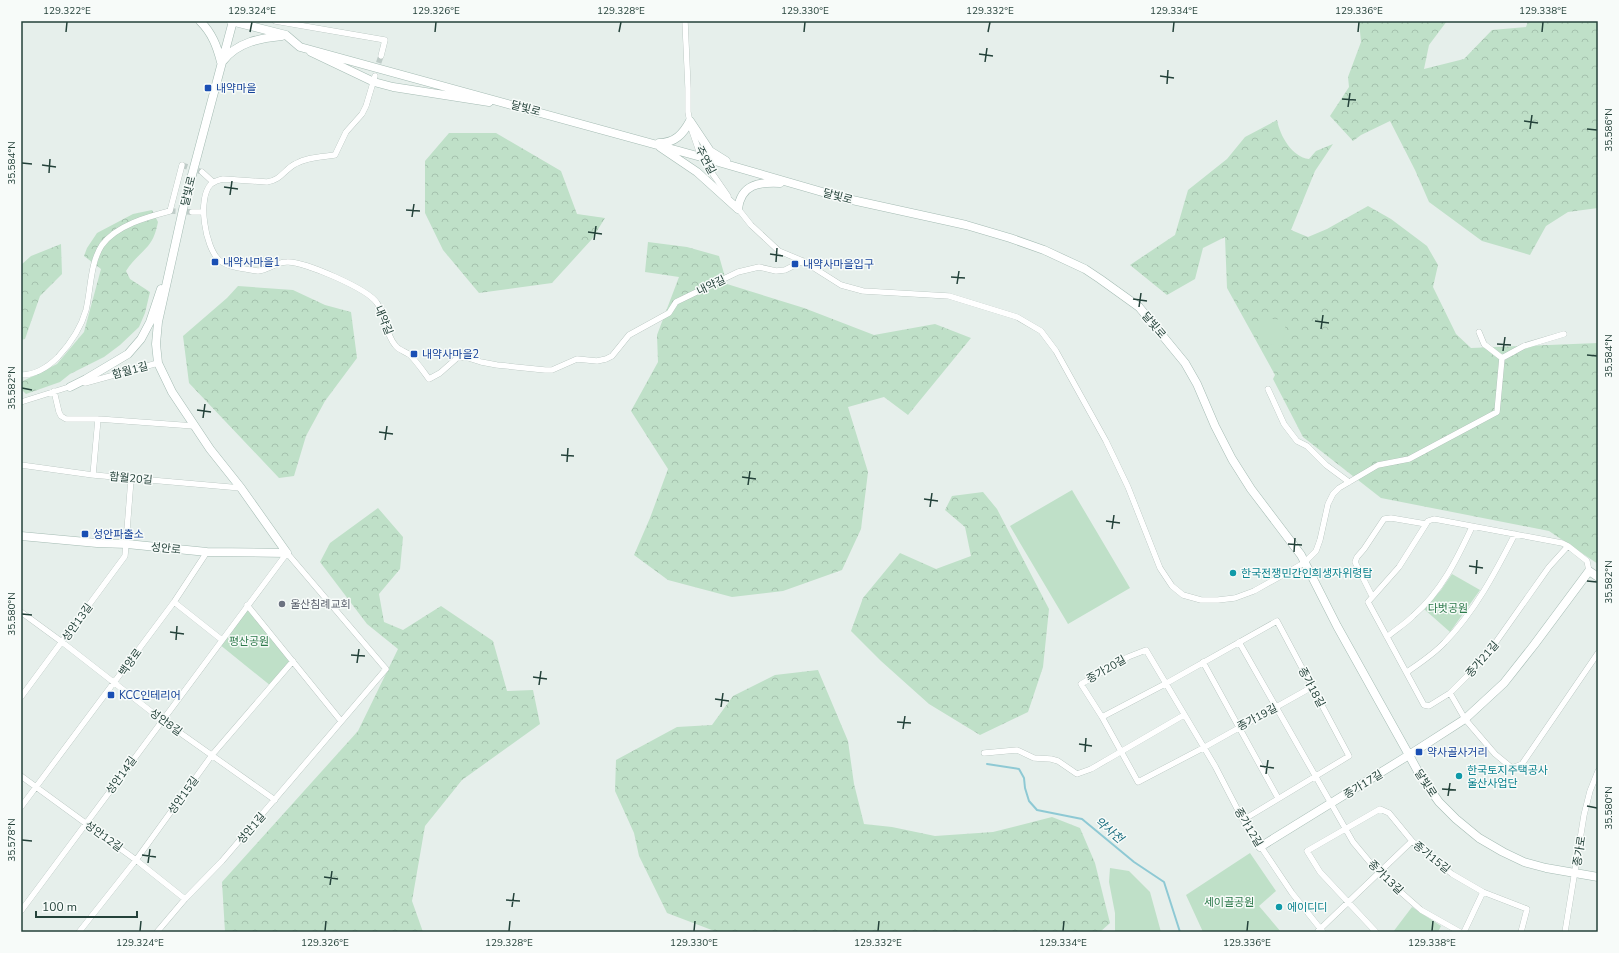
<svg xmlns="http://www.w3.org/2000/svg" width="1619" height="953" font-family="'Nunito Sans','Noto Sans KR',sans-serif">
<defs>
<pattern id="forest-crowns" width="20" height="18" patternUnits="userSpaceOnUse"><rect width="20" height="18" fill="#bfe0c8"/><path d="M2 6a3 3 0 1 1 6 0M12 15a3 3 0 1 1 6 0" fill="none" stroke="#a4c1ad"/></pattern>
</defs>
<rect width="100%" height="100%" fill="#e6efeb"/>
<!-- forest -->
<path fill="url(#forest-crowns)" d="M1359,21H1447L1429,45L1424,69L1464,59L1492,30L1526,27L1528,21H1598V208L1568,212L1546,226L1530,255L1482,241L1429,202L1415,170L1390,121L1361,135L1353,141L1330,116L1349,87L1348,77L1361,42Z
M1277,120C1280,136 1292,157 1309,159L1316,151L1333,144L1315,171L1291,230L1308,237L1327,229L1368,206L1391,219L1427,246L1438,265L1433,287L1456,334L1471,348L1598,343V564L1549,531L1381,498L1303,437L1273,379L1275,375L1227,288L1225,237L1203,248L1195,279L1167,295L1130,265L1175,235L1188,190L1227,159L1245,137Z
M449,133H496L561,171L577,214L605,218L592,239L552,283L479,293L443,250L425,213V161Z
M152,210L158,222C156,231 154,239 148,246C140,255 132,261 126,271L130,279L150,292L145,313L139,327L120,345L104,357L70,374L60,382L26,394L21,389V382L57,364L84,332L101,269L84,256L87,248L97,233L133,214Z
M648,242L687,247L719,256L727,284L804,308L874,335L935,324L971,338L908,415L884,397L848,407L868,472L861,529L842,570L783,591L732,597L668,580L634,555L650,518L668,469L631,411L658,362L657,335L679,277L645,272Z
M61,244L62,274L40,296L25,339L21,340V265L31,256Z
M238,286L293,290L325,305L351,312L357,358L325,401L306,436L294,476L279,478L189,383L183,336L227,298Z
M983,492L997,509L1049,609L1043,667L1028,712L980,735L929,704L881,661L851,631L863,598L900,553L936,569L971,556L965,527L945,510L952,496Z
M378,508L403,537L400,569L379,594L384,622L403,630L441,606L493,641L507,691L533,690L540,724L462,780L425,826L412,901L423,932H225L222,882L358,731L398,649L367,624L320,562L330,543Z
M818,670L848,741L854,784L864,824L892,827L935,836L993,832L1052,817L1080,828L1095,863L1110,923L1100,932H717L667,913L639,856L634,833L615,791L616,760L677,727L712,725L733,696L775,675Z"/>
<!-- park -->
<path fill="#bfe0c8" d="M1261,318L1286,320L1283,346L1258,343Z
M1072,490L1130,588L1068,624L1010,526Z
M1452,574L1480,590L1450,632L1424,609L1441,590Z
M247,605L293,661L271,686L219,644Z
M1250,853L1276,891L1259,906L1281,932H1203L1186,895Z
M1110,868L1129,871L1150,892L1161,932H1115V913L1109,882Z
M1412,907L1441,926L1438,932H1393Z"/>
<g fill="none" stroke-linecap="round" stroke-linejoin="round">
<!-- stream -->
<path stroke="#8ec9d4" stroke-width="2" d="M987,764L1019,769L1024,778L1025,788L1029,801L1037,810L1082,819L1134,862L1164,882L1180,932"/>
<!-- street-tunnel -->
<path stroke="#bfccc8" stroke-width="5.5" stroke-dasharray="5.5 3" stroke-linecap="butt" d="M376,71L381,56
M182,165L202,172
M170,211L192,212"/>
<defs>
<path id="street" d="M275,21L385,40L381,56
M685,21L688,88V112L691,128L701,157L728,196
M375,76L366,106L362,114L346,132L335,155C322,157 307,157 295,164C284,170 281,180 267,182L223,179C218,180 215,181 211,184C197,198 205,247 219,260C229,268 246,269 258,271C268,270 276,262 287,262C304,261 368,289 377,303C386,316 385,333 395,345C398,350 405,351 410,355C417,362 423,371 429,379L440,373L457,358L465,357L481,362L497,365L545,370H552L577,359L597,361L606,359L612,356L629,335L669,313L676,302L738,272L759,267L776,271L785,270L803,261
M202,172L213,182
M736,206L751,225L779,251L803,261L841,285L863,291L949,296L1017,317L1041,331L1056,351L1106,441L1128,487L1160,568L1172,586L1183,595L1201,600H1218L1235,598L1254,591L1304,563L1316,551L1320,540L1328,504L1333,494L1339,488L1378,465L1409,459L1497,412L1502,358L1484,344L1479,332
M192,212H203
M1502,358L1524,346L1564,334
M21,375C36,375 48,367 58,357C71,343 81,328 86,310C91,289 90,263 102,245C117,225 147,217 170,211L182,165
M85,383L158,363
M1268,389L1284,424L1297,441L1307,446L1326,465L1349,482
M54,391L59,412L61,416L66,419H98L194,426
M21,402L72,386
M21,465L93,475L241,488
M93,475L98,419
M1568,546L1549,567L1484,659L1450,693L1429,706L1424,705L1368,602L1399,567L1428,521L1434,519L1562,543L1568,546L1587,561L1589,571
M1372,596L1355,562L1357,557L1364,549L1384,519L1391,518L1426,524
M174,602L222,640
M247,605L341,721
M21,612L62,642L162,720L275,800
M1387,637C1395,630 1405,624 1413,616C1441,592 1457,559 1472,527
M1239,642L1353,842L1378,872L1421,910L1460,932
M1203,662L1278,798
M1407,672C1420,663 1434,654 1445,642C1475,611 1495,573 1515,534
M1312,687L1203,748L1138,782L1102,717L1081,684L1128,657L1146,650L1215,766L1243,820L1292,893L1323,932
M1450,693L1465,719L1495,754L1512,768L1522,764L1598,653
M21,697L125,556L131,479
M1102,717L1165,684L1277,621L1349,756L1243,820
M984,753L1017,750L1034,758L1051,759L1058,761L1077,774L1091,769L1110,758L1184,715
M21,776L136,860L185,899
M21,807L174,602L207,552
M21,911L287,553L386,669L222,861L185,899L157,932
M1318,931L1412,841
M79,932L136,860L212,755L293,661
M1376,932L1320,872L1307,851L1380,809L1389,813L1412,841L1452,874L1483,892L1527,909L1521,932
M1464,932L1483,892
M1565,932L1584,815L1590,791L1598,771"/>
<path id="secondary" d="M200,21C212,33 217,46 221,62
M231,21L286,35L300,47L701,157L843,198L966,225L1010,238L1044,250L1085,269L1100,279L1139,307L1185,363L1197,384L1215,426L1232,459L1251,489L1301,555L1337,626L1409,755L1421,777L1439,802L1456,819L1479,838L1503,852L1524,862L1546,868L1598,877
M233,21L184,205L158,322L156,344L158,363L172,392L210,449L241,488L287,553
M311,52L374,82L393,87L489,102
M223,61C237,42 261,38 282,36
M659,143C675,143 683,134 690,121L710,151L726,161
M660,147L697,172L738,209
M738,209C741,184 759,182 780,183
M70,387L86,379L128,354L141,339L150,322L161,289
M21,536L97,543L127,544L207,552L287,553
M1260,847L1409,755L1465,719L1504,683L1534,645L1589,571L1598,577"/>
</defs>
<!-- street casing -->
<use href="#street" stroke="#a8b8b2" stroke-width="6"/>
<!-- secondary casing -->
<use href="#secondary" stroke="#a4bbb3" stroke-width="9"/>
<!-- street -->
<use href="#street" stroke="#fff" stroke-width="5.5"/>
<!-- secondary -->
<use href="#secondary" stroke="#fff" stroke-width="8"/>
</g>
<!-- ticks -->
<path fill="none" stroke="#24423a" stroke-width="1.5" d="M66,32L67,22M250,32L252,22M435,32L436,22M619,32L621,22M804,32L805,22M988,32L990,22M1173,32L1174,22M1358,32L1359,22M1542,32L1543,22M979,54L993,56M985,62L987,48M1160,76L1174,78M1167,84L1168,70M1342,99L1356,100M1348,107L1350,93M1524,121L1538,123M1530,129L1532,115M1587,129L1597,130M22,163L32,164M42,165L56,167M49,173L50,159M224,187L238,189M230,195L232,181M406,210L420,211M412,217L414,204M588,232L602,234M594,240L596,226M770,254L783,256M776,262L777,248M951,277L965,278M957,284L959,271M1133,299L1147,301M1139,307L1141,293M1315,321L1329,323M1321,329L1323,315M1497,344L1511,345M1503,351L1505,337M1587,355L1597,356M22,388L32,390M197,410L211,412M203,418L205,404M379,432L393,434M385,440L387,426M561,455L574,456M567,462L568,448M742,477L756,479M748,485L750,471M924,499L938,501M930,507L932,493M1106,521L1120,523M1112,529L1114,515M1288,544L1302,545M1294,552L1295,538M1469,566L1483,568M1476,574L1477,560M1587,581L1597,582M22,614L32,615M170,632L184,634M176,640L177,626M351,655L365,656M357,663L359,649M533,677L547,679M539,685L541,671M715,699L729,701M721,707L723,693M897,722L911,723M903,729L905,716M1079,744L1092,746M1085,752L1086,738M1260,766L1274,768M1266,774L1268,760M1442,789L1456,790M1448,796L1450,783M1587,806L1597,808M22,840L32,841M142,855L156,857M148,863L150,849M324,877L338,879M330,885L332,871M506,900L520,901M512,907L514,893M140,931L141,921M325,931L326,921M509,931L510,921M694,931L695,921M878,931L879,921M1063,931L1064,921M1247,931L1248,921M1432,931L1433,921"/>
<!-- markers -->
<g fill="#1a4fb4" stroke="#f7fbf9" stroke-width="1.5">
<rect x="204" y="84" width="8" height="8" rx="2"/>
<rect x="211" y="258" width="8" height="8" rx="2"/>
<rect x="791" y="260" width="8" height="8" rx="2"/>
<rect x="410" y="350" width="8" height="8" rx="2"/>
<rect x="81" y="530" width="8" height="8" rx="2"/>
<rect x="107" y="691" width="8" height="8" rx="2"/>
<rect x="1415" y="748" width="8" height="8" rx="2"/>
</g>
<g fill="#0f9aa8" stroke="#f7fbf9" stroke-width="1.5">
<circle cx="1233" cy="573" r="4"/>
<circle cx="1459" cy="776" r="4"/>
<circle cx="1279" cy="907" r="4"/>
</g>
<circle fill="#6b7280" stroke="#f7fbf9" stroke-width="1.5" cx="282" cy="604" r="4"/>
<g text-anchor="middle" stroke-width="3" stroke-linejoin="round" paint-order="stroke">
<!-- transit labels -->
<g font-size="11" fill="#164399" stroke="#f7fbf9" text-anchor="start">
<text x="216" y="92">내약마을</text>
<text x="223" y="266">내약사마을1</text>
<text x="803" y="268">내약사마을입구</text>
<text x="422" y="358">내약사마을2</text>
<text x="93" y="538">성안파출소</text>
<text x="119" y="699">KCC인테리어</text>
<text x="1427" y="756">약사골사거리</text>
</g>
<!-- street labels -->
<g font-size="11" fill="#24423a" stroke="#f7fbf9">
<text transform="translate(526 108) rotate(15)" y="4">달빛로</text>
<text transform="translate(706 160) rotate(62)" y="4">주연길</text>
<text transform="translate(188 191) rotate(-76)" y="4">달빛로</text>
<text transform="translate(838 196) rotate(15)" y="4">달빛로</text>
<text transform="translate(711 285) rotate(-26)" y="4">내약길</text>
<text transform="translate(384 320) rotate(68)" y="4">내약길</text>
<text transform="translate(1154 325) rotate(50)" y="4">달빛로</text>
<text transform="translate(130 370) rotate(-15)" y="4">함월1길</text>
<text transform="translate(131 478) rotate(5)" y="4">함월20길</text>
<text transform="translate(166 548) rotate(6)" y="4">성안로</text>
<text transform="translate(77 622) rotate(-54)" y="4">성안13길</text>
<text transform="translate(1482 659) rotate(-49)" y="4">종가21길</text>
<text transform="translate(130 662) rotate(-54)" y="4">백양로</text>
<text transform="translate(1106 669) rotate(-30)" y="4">종가20길</text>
<text transform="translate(1312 687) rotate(62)" y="4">종가18길</text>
<text transform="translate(1257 717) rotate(-28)" y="4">종가19길</text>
<text transform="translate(166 722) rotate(36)" y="4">성안8길</text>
<text transform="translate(121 775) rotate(-54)" y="4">성안14길</text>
<text transform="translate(1426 783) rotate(57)" y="4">달빛로</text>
<text transform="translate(1363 784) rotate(-31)" y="4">종가17길</text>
<text transform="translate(183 795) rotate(-54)" y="4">성안15길</text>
<text transform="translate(1249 827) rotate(59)" y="4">종가12길</text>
<text transform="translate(251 828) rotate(-49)" y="4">성안1길</text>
<text transform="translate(104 836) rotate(36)" y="4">성안12길</text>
<text transform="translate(1579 851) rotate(-81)" y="4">종가로</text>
<text transform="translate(1432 857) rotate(39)" y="4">종가15길</text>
<text transform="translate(1386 877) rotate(44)" y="4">종가13길</text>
</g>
<!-- culture labels -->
<g font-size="11" fill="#0d838f" stroke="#f7fbf9" text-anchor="start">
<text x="1241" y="577">한국전쟁민간인희생자위령탑</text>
<text x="1467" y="774">한국토지주택공사<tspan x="1467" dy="13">울산사업단</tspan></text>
<text x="1287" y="911">에이디디</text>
</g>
<!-- worship labels -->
<g font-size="11" fill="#5b616d" stroke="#f7fbf9" text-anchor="start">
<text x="290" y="608">울산침례교회</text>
</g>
<!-- park labels -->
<g font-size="11" fill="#2d7a4b" stroke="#f7fbf9">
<text x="1448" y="612">다벗공원</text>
<text x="249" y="645">평산공원</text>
<text x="1229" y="906">세이골공원</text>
</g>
<!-- water labels -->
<g font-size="12" font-style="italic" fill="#1c6f80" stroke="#f7fbf9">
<text transform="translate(1109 830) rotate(40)" y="4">약사천</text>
</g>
</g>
<!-- border -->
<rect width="1619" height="953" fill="none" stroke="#f7fbf9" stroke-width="44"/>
<!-- scale -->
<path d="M36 911v6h101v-6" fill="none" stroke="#24423a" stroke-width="2"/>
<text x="42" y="911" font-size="12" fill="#24423a" stroke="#f7fbf9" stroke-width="3" paint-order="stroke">100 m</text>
<rect x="22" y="22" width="1575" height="909" fill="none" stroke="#24423a" stroke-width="1.5"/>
<g font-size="10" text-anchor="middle" fill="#24423a">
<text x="67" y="14">129.322°E</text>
<text x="252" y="14">129.324°E</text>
<text x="436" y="14">129.326°E</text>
<text x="621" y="14">129.328°E</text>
<text x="805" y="14">129.330°E</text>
<text x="990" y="14">129.332°E</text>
<text x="1174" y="14">129.334°E</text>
<text x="1359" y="14">129.336°E</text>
<text x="1543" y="14">129.338°E</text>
<text transform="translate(1608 130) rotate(-90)" y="4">35.586°N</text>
<text transform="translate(11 163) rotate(-90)" y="4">35.584°N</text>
<text transform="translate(1608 356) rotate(-90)" y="4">35.584°N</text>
<text transform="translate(11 388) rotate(-90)" y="4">35.582°N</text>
<text transform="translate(1608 582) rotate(-90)" y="4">35.582°N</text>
<text transform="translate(11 614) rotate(-90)" y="4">35.580°N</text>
<text transform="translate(1608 808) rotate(-90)" y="4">35.580°N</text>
<text transform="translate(11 840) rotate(-90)" y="4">35.578°N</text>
<text x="140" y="946">129.324°E</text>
<text x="325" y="946">129.326°E</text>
<text x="509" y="946">129.328°E</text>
<text x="694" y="946">129.330°E</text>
<text x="878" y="946">129.332°E</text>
<text x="1063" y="946">129.334°E</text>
<text x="1247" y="946">129.336°E</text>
<text x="1432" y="946">129.338°E</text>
</g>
</svg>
